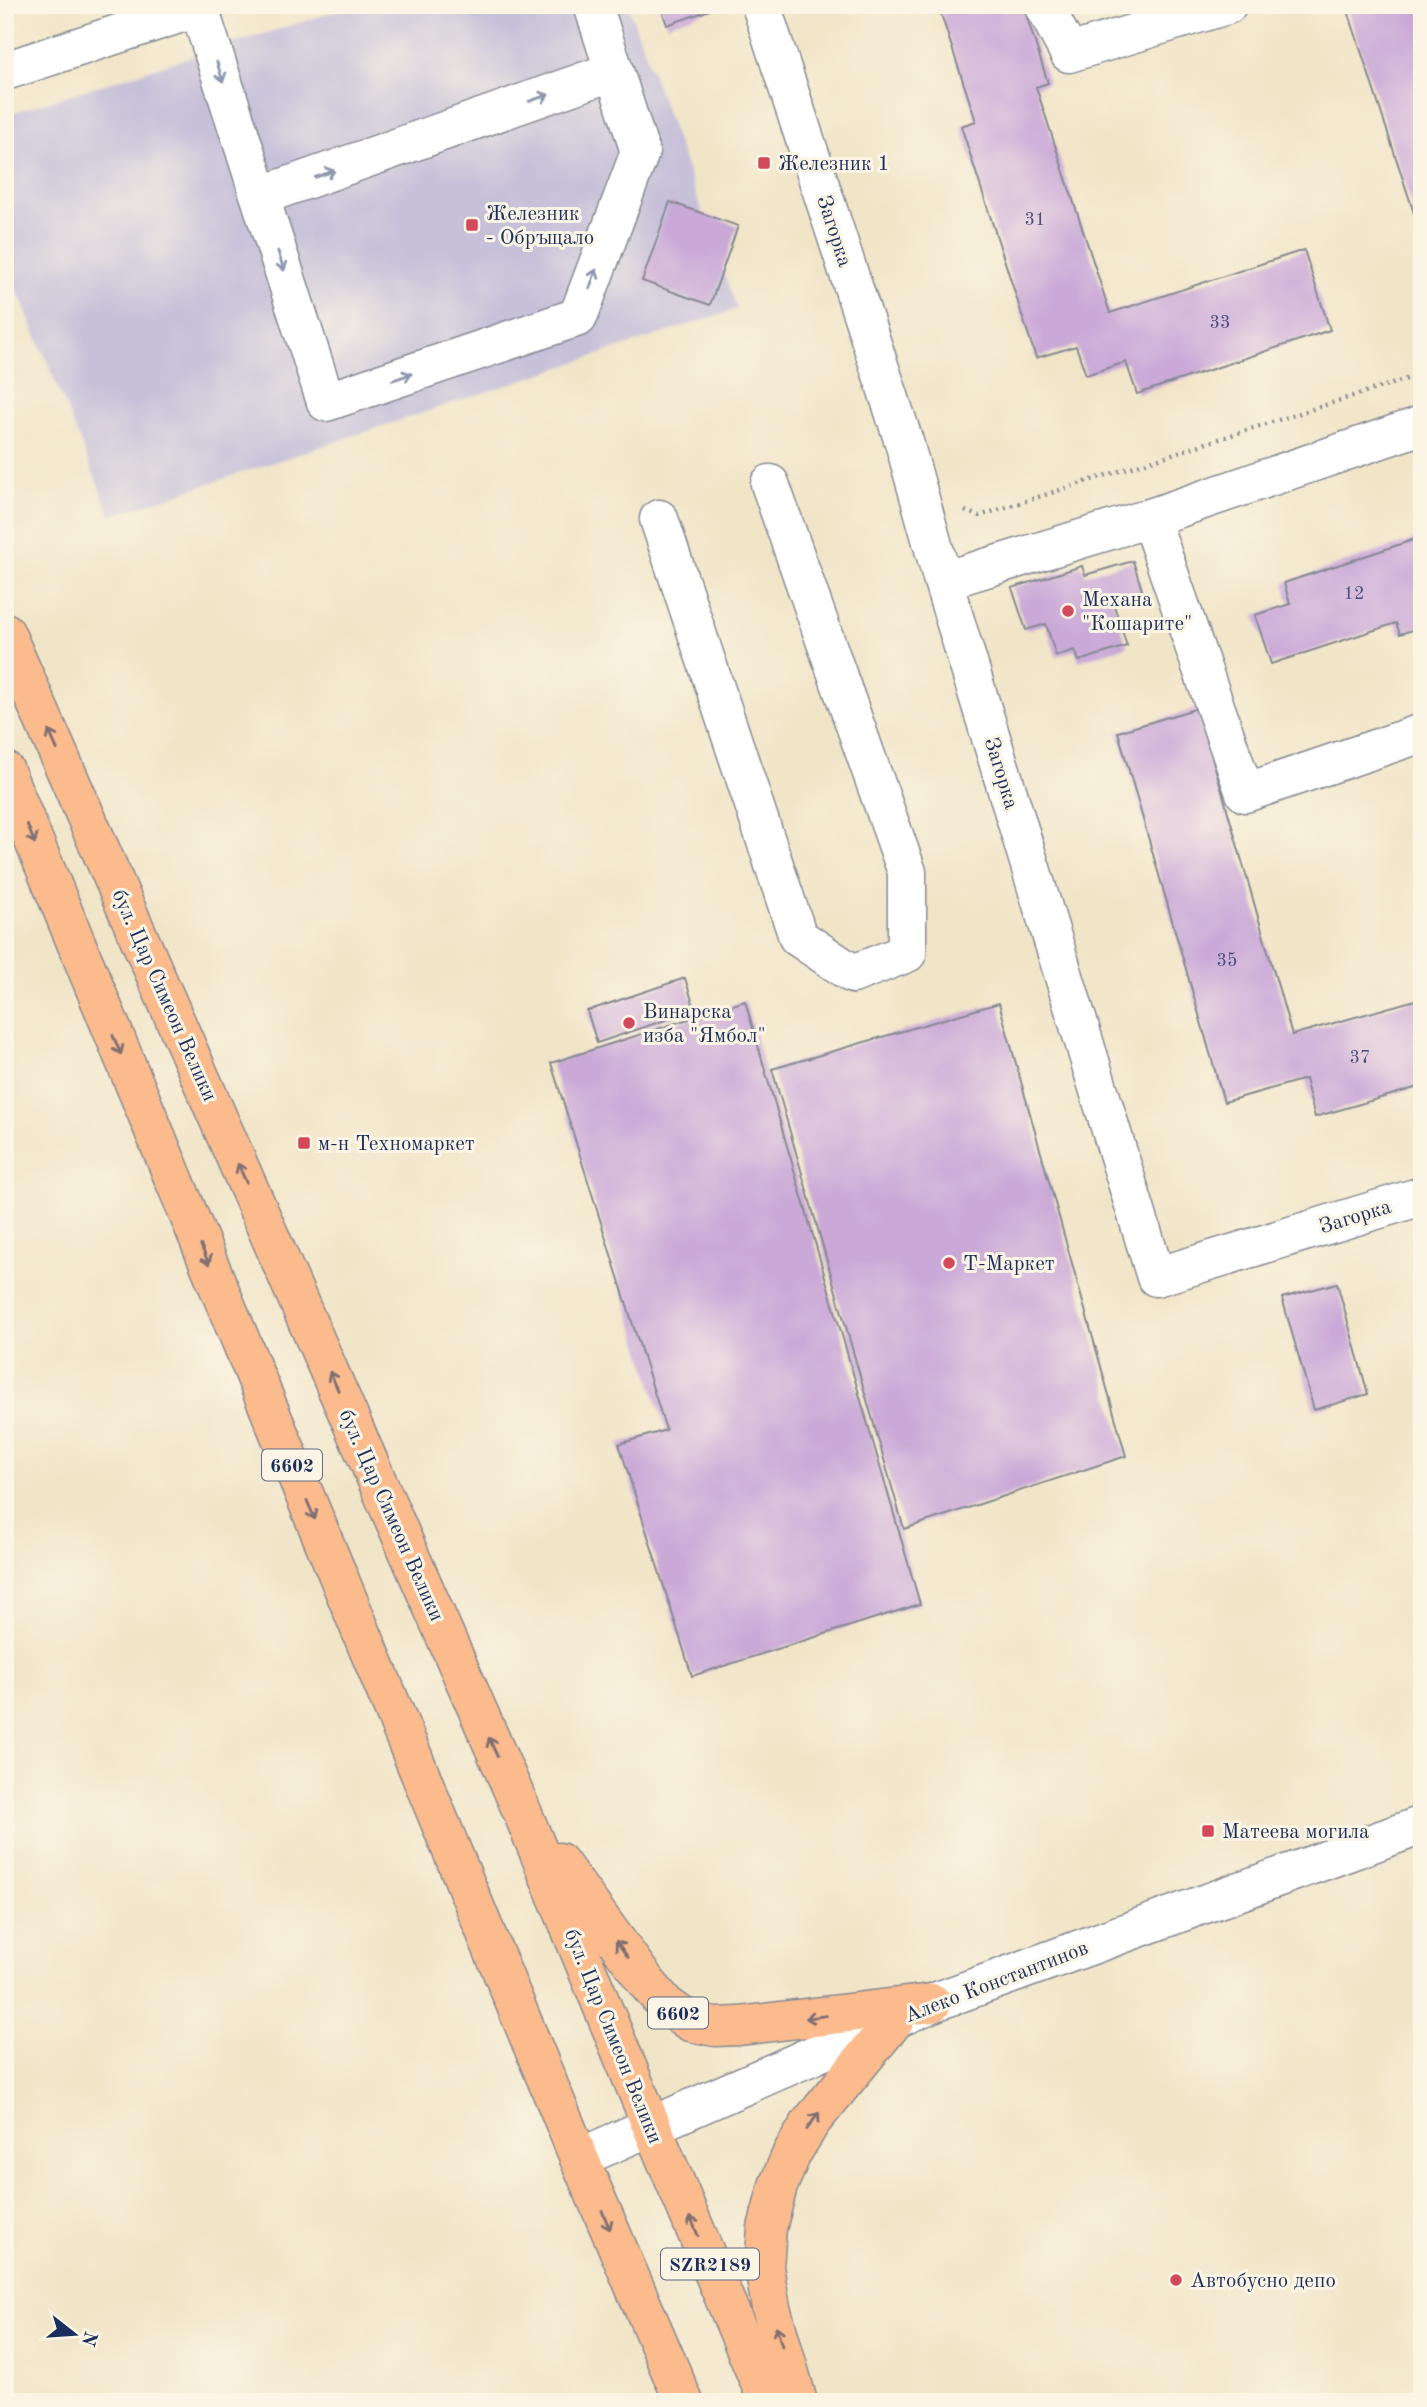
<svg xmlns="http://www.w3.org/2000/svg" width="1427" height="2407" font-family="'Old Standard TT',serif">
<rect width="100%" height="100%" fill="#fcf5e5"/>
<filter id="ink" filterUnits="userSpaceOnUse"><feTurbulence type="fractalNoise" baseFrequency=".0143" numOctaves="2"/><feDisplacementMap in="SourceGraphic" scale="14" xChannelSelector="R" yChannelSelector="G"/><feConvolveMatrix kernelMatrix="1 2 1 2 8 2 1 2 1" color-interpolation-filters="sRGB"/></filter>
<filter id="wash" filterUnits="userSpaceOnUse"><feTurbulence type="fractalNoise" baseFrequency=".00686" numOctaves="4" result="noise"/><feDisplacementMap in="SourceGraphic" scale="28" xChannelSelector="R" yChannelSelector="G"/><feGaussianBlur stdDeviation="1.57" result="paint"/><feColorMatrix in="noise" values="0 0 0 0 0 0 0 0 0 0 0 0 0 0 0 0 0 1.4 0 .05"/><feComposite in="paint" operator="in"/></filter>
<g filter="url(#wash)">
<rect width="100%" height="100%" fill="#f1e5c8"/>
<!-- industrial -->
<path fill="#c6c0d9" d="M356,5H628L737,309L111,516L5,261V115Z"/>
<g id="blocks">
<!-- building -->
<path fill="#caa9d8" d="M660,5H721V6L667,25Z
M938,5H1023L1048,83L1036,87L1110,313L1304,250L1330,330L1137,394L1126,362L1086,375L1076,346L1036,358L961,126L976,121Z
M1346,5H1422V210L1414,213Z
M670,202L738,226L710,305L642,281Z
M1422,537V627L1400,634L1396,623L1271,664L1255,615L1290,604L1284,583Z
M1133,561L1142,590L1112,599L1127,646L1079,661L1075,650L1056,656L1046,624L1026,630L1012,588L1082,566L1085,575Z
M1198,708L1292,1035L1422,998V1086L1315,1117L1305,1079L1224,1102L1118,732Z
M685,978L695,1010L597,1043L587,1011Z
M745,1001L920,1604L692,1676L619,1444L666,1430L551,1063Z
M999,1003L1126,1456L904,1529L772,1069Z
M1337,1283L1368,1394L1314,1410L1282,1298Z"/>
</g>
</g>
<g filter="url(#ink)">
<use href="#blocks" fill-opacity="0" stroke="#868a93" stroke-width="2"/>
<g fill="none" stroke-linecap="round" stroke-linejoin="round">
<defs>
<path id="minor" d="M761,5L904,442L943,581L1156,1277L1422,1196
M1044,5L1069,53L1227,5
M199,8L326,402L578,317L640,152L593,5
M5,71L206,5
M260,196L614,71
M1150,518L1245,793L1422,733
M659,519L798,937L853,974L907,953V872L770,484
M943,581L1150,518L1422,425
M579,2158L932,2003L1422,1825"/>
<path id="major" d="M5,632L521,1809L652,2127L768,2402
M5,771L579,2158L684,2402
M559,1862L647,1983L666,2005L690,2022L715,2027L739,2026L932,2003
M798,2402L771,2308L764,2267L767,2228L778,2186L792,2153L811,2122L895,2020"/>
</defs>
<!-- minor casing -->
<use href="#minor" stroke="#868a93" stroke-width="41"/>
<!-- major casing -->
<use href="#major" stroke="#868a93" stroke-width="41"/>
<!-- path -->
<path stroke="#868a93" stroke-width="4.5" stroke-dasharray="2 5" stroke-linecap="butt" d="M965,511L979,516L1422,374"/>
<!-- minor -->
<use href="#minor" stroke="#fff" stroke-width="38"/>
<!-- major -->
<use href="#major" stroke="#fbbb8d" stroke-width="38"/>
</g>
<!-- one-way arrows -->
<defs><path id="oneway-shaft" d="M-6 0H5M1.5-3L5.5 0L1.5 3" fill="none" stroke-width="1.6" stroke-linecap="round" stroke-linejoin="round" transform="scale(1.75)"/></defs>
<g stroke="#8d97ae">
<use href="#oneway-shaft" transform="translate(220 72) rotate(72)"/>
<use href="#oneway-shaft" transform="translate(539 98) rotate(-19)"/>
<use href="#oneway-shaft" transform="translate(325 174) rotate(-19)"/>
<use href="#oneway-shaft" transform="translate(281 261) rotate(72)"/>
<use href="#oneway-shaft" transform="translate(593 279) rotate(-70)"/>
<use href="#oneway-shaft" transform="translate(402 377) rotate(-19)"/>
</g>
<g stroke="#806e73">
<use href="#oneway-shaft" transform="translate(53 740) rotate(-114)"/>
<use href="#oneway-shaft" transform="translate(31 834) rotate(68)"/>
<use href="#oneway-shaft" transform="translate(117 1045) rotate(67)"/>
<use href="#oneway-shaft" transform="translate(242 1173) rotate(-114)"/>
<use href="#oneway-shaft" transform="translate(205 1255) rotate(67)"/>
<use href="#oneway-shaft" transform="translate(334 1381) rotate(-114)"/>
<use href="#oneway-shaft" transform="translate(311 1510) rotate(67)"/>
<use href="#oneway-shaft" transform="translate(493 1747) rotate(-114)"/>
<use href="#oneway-shaft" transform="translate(622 1949) rotate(-126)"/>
<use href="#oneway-shaft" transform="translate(816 2017) rotate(173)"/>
<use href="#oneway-shaft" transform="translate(813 2121) rotate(-54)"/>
<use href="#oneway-shaft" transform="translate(606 2220) rotate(67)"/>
<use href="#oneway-shaft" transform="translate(694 2226) rotate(-113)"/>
<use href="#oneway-shaft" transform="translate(779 2336) rotate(-106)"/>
</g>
</g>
<!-- markers -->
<g fill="#d1495b" stroke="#fcf5e5" stroke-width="2.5">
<rect x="757" y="156" width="14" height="14" rx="3.5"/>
<rect x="465" y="218" width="14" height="14" rx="3.5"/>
<circle cx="1068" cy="611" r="7"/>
<circle cx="629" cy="1023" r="7"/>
<rect x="297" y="1136" width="14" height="14" rx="3.5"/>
<circle cx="949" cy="1263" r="7"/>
<rect x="1201" y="1824" width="14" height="14" rx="3.5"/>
<circle cx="1176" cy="2280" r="7"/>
</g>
<g text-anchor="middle" stroke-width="6" stroke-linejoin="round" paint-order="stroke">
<!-- number labels -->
<g font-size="18" fill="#474e7c">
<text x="1035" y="225">31</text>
<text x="1220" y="328">33</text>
<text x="1354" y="599">12</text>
<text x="1227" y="966">35</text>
<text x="1360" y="1063">37</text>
</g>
<!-- shield labels -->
<g fill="#fcf5e5" stroke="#5e6a86" stroke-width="2">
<rect x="262" y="1449.5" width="60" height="31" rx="5"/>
<rect x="648" y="1997.5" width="60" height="31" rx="5"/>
<rect x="661" y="2248.5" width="98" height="31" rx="5"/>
</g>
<g font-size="19" font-weight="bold" fill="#1b2f5e">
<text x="292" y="1472">6602</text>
<text x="678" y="2020">6602</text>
<text x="710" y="2271">SZR2189</text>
</g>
<!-- poi labels -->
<g font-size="21" fill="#1b2f5e" stroke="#fcf5e5" text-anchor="start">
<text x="778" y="170">Железник 1</text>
<text x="486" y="220">Железник<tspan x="486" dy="24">- Обръщало</tspan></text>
<text x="1082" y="606">Механа<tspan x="1082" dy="24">"Кошарите"</tspan></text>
<text x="643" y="1018">Винарска<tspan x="643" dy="24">изба "Ямбол"</tspan></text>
<text x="318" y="1150">м-н Техномаркет</text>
<text x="963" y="1270">Т-Маркет</text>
<text x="1222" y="1838">Матеева могила</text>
<text x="1190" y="2287">Автобусно депо</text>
</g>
<!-- street labels -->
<g font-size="21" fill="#1b2f5e" stroke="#fcf5e5">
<text transform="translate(835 231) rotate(72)" y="7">Загорка</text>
<text transform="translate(1002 773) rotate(73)" y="7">Загорка</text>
<text transform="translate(165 995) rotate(66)" y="7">бул. Цар Симеон Велики</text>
<text transform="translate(1355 1216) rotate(-17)" y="7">Загорка</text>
<text transform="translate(392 1515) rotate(66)" y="7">бул. Цар Симеон Велики</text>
<text transform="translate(996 1981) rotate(-21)" y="7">Алеко Константинов</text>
<text transform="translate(614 2036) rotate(68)" y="7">бул. Цар Симеон Велики</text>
</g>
</g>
<!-- margin -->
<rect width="1427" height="2407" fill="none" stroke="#fcf5e5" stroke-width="28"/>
<!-- north arrow -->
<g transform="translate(74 2334) rotate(107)" stroke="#fcf5e5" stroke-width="5" paint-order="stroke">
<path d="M0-5L12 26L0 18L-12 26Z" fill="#1b2f5e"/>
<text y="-10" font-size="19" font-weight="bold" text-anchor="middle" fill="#1b2f5e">N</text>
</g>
</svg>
